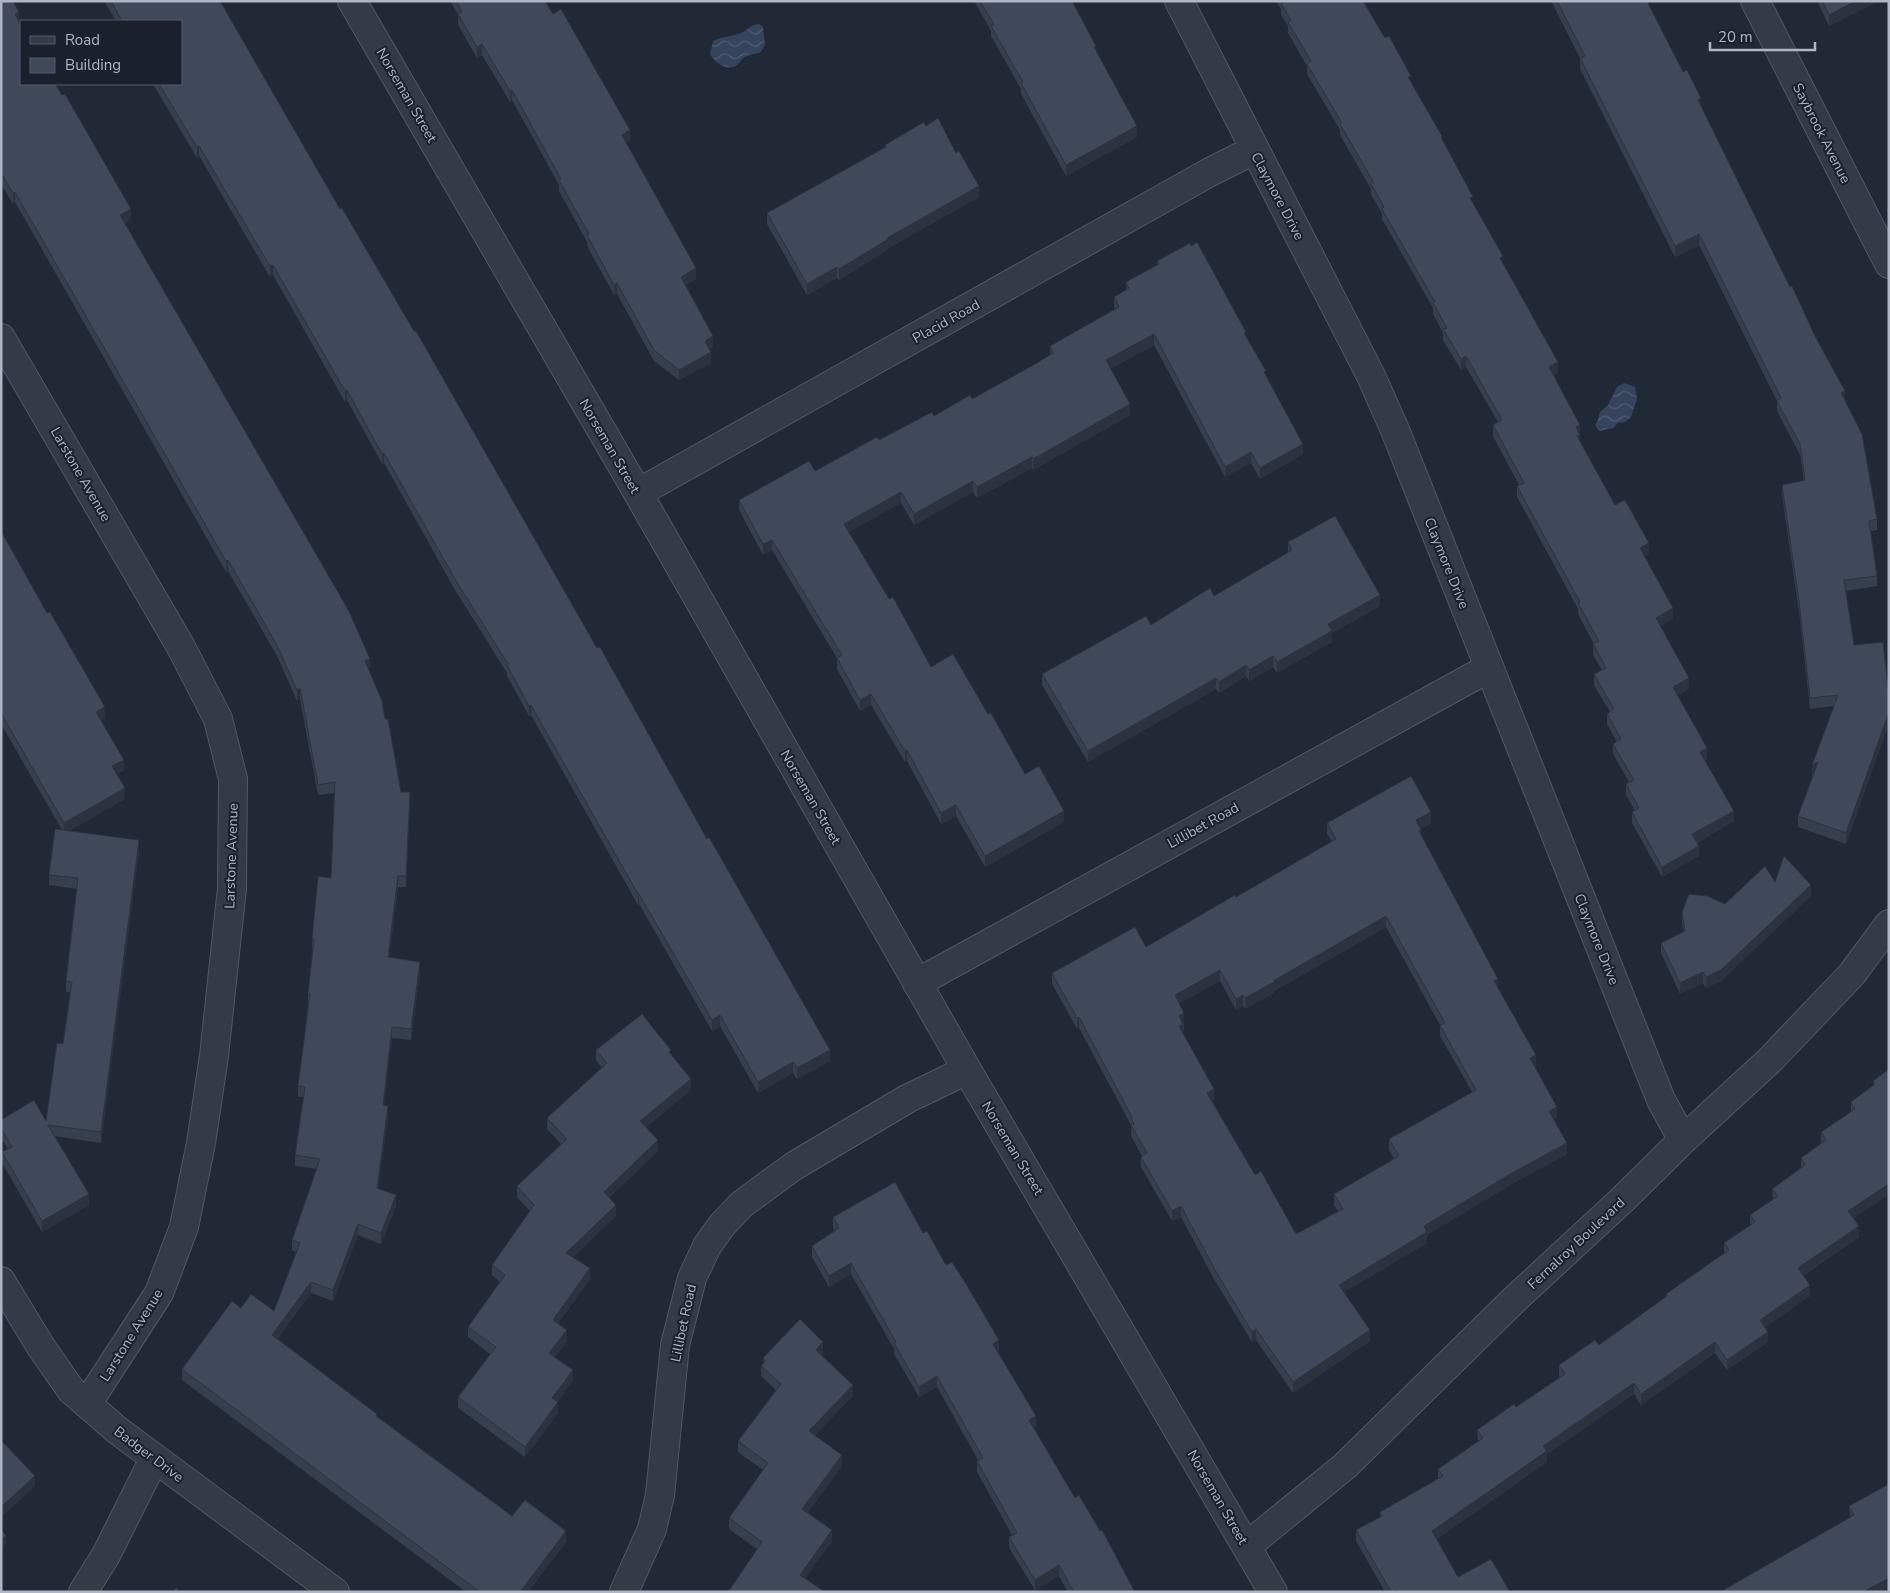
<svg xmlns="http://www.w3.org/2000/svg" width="1890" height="1593" font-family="'Nunito Sans',sans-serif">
<defs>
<pattern id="water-waves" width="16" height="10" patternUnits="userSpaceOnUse" patternTransform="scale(1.25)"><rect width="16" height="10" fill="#35435d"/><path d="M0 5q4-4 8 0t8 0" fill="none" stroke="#505c73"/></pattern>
</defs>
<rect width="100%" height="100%" fill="#212936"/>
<!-- water -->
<path fill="url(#water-waves)" d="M759,24L763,27L765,44L761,52C756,54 750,54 745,57C741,59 740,63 737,65C727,72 715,63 710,54L713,41C722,36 732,37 741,33C748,30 750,25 759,24Z
M1624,383L1635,387L1637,399L1631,417L1625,422L1618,423L1613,428L1599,431L1595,425L1598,420L1600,412L1608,405L1617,387Z"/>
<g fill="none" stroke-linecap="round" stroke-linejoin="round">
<defs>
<path id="minor" d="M1179,1L1371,376L1395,430L1661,1100L1683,1140
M1755,1L1889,264
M1,338L181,647L218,719L233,779L232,888L214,1056L201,1143L184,1227L159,1293L87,1404
M638,493L1210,172L1254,150
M917,983L1489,668
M1,1281L41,1347L71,1390L117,1430L335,1592
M1247,1546L1345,1466L1515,1299L1621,1201L1683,1140L1770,1060L1852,974L1889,924
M83,1592L106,1555L154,1459
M624,1592L652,1529L660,1495L675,1345L692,1278L707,1246L722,1225L742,1204L794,1166L907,1099L967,1070"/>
<path id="tertiary" d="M352,1L638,493L967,1070L1273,1592"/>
</defs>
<!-- minor casing -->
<use href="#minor" stroke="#525865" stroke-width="30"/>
<!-- tertiary casing -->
<use href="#tertiary" stroke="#525865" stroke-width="30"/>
<!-- minor -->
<use href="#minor" stroke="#343b47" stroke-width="28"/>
<!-- tertiary -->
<use href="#tertiary" stroke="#343b47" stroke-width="28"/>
</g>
<!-- wall -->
<path fill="#363f4d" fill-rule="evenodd" d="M1,1L19,21L131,219L125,223L370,669L368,670L401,792L410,803L406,887H398L389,958L420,973L411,1040L392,1038L384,1105L388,1117L378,1189L396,1206L381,1244L358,1235L333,1301L311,1293L277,1339L377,1416L512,1516L566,1542L528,1592H466L182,1380V1369L241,1308L274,1311L296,1252L292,1250V1240L317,1169L295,1166V1155L303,1097H298V1086L308,1005V994L313,950H312V939L331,878L334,793L318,795L300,699L297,701L277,656L228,571L226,572L15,202L13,204L1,184Z
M104,1H220L830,1061L797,1079L793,1073L758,1093L720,1026L712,1031L639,904L638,905L531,715L529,716L507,676V673L455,590L384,463L382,464L347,400L345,402L273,275L270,277L199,156L197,158L153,84H181V21H116Z
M450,1H545L630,141L626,143L696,279L685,285L713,347L709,349L711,363L679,380L654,361L617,294L614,295L587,246V242L559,191V185L512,100L510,102L482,55L477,58L458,25V15Z
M974,1H1072L1137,137L1066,176L1021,94V89L991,36V31Z
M1276,1H1363L1411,82L1442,140L1473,204L1558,373L1554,375L1580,435V442L1615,505L1649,554L1645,556L1673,619L1660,626L1689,689L1678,695L1707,758L1705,760L1734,821L1697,843L1699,856L1662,877L1632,823V812L1635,811L1626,795V784L1629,782L1613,754V744L1617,742L1607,724V714L1610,712L1594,685V674L1602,670L1593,655V644H1594L1578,614V609L1517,497V486L1519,485L1493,436V425L1498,422L1466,367L1461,370L1443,340V333L1433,314V308L1382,219V213L1371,195V189L1340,135V130L1307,74V66L1288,33V26L1281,15V9Z
M1551,1H1647L1701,106L1845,399L1877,519V530L1871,531L1877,576V586L1846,591L1854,645L1889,696V723L1846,844L1798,827V816L1813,775L1812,776L1834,706L1810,709L1799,612L1782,495V485L1804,481L1800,455L1777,411V401L1699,245L1675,257L1580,69V58Z
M1817,1H1878L1829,26Z
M885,145L979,197L887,249V250L839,280L837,278L807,295L767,224V213L885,147Z
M1157,261L1246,336L1303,454L1260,479L1251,463L1225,477L1154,345L1110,369L1130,415L1033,470L1032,468L977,498L973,492L914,525L901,503L848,532L931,667L988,714L1025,774L1064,822L985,867L956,816L941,824L907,761L905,762L871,705L860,711L837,669V658L772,550L763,555L739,510V500L815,471L879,440L972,399L1037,363L1050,355V346L1115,309L1114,308V297L1126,290V282L1157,265Z
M1,531L105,718L101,720L124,770L117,774L125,799L69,831L139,851L101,1143L55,1136L89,1205L42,1232L2,1163V1152L8,1149L1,1138V1120L46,1121L63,1044L70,992H66V981L77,889L49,885V875L62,830L1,724Z
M1288,542L1380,606L1332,633V642L1277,673L1273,667L1249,681L1246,676L1219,693L1216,689L1088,762L1042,685V674L1214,596L1288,553Z
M1327,823H1431L1421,829V836L1498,987L1536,1066H1535L1557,1117L1554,1119L1567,1154L1512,1184L1427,1235V1243L1344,1292L1370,1341L1293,1393L1256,1340L1252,1342L1214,1279L1181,1217L1172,1221L1141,1167V1157L1142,1156L1131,1136V1125L1079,1028L1077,1029L1052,984V973L1146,947L1236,897L1332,842L1327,834ZM1386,927L1440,1025V1036L1472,1092L1389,1139V1150L1394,1159L1334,1194V1205L1338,1211L1296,1234L1255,1175L1212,1101L1214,1100L1183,1035L1184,1024L1179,1003L1220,981L1236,1010L1243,1006L1245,1009L1274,993V991Z
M1775,882L1811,896L1721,981L1706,988L1703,983L1680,994L1661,953V943L1684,932L1682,923V912L1725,904Z
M596,1050L671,1054L691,1090L646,1127L658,1151L609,1198L616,1216L573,1257L590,1279L558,1323L567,1341L555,1357L573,1381L557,1402L558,1413L525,1457L458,1408V1397L490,1354L468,1337V1327L500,1282L492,1275V1265L530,1211L517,1197V1186L561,1144L547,1129V1118L602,1068L596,1060Z
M1889,1069L1854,1219L1859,1237L1803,1276L1810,1296L1765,1327L1768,1342L1727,1370L1715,1353L1641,1405L1634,1394L1547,1454V1462L1437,1539L1458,1577L1510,1592H1385L1356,1541V1530L1380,1517V1512L1438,1479V1469L1478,1442L1477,1430L1516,1407L1560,1377L1559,1376V1365L1599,1345L1666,1298V1294L1724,1253V1243L1750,1225V1215L1773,1200L1772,1189L1801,1169V1158L1821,1144V1132L1851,1112V1102L1873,1086V1081Z
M833,1217L923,1233L946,1265L999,1351L998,1352L1036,1426L1033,1428L1075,1498L1135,1592H1068L1059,1576L1035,1590L1009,1548V1537L1012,1535L977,1472V1461L978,1460L937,1387L919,1397L894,1354V1349L851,1274L829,1287L812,1257V1246L834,1231L833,1227Z
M823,1352L821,1355L853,1396L815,1435L842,1466L808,1512L832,1541L805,1578L757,1549L729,1529V1518L763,1470L738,1452V1441L776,1390L761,1376V1366L763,1364V1358Z
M1889,1484V1588L1883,1592L1850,1517L1849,1506Z"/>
<!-- shaded-wall -->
<path fill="#2c333e" d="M1856,1H1878L1829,26V15Z
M19,12V23L15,14Z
M482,44V55L477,58V47Z
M512,90V100L510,102V91Z
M1701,98V109L1698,100Z
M1137,126V137L1066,176V165Z
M630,130V141L622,145V135Z
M199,146V156L197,158V147Z
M979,186V197L887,249V250L839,280V269L887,238Z
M15,192V202L13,204V193Z
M131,209V219L120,226V215Z
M1699,234V245L1675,257V246Z
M273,265V275L270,277V266Z
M837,267V278L807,295V284Z
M696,268V279L681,288V277Z
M617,283V294L614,295V285Z
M1154,334V345L1106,371V360Z
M713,336V347L705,352V341Z
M711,352V363L679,380V370Z
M1466,356V367L1461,370V359Z
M1558,362V373L1549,378V367Z
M347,390V400L345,402V391Z
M1845,391V402L1841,393Z
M1130,404V415L1033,470V459Z
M1580,425V445L1577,447L1576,427Z
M1303,444V454L1260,479V468Z
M1251,452V463L1225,477V467Z
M384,453V463L382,464V454Z
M1032,457V468L977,498V487Z
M973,481V492L914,525V514Z
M901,492V503L844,535V524Z
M772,540V550L763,555V544Z
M1649,543V554L1640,559V548Z
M228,560V571L226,572V561Z
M1380,595V606L1332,633V642L1277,673V662L1328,624Z
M1673,608V619L1656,629V618Z
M1273,656V667L1249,681V670Z
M370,659V669L365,672V661Z
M1246,665V676L1219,693V682Z
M1216,678V689L1088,762V751Z
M1689,678V689L1673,698V687Z
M300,688V699L297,701V690Z
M871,694V705L860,711V700Z
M531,705V715L529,716V706Z
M105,707V718L96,723V712Z
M1889,712V723L1846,844V833Z
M1707,748V758L1700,762V752Z
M907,750V761L905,762V751Z
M124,760V770L112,777V766Z
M1818,762V773L1812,776V765Z
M125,788V799L64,834V823Z
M410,792V803L406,887V876Z
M956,805V816L941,824V813Z
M1064,811V822L985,867V856Z
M1734,811V821L1692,845V834Z
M1431,812V823L1416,831V820Z
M139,840V851L101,1143V1132Z
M1699,846V856L1662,877V867Z
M398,876V887L388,968V957Z
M1811,885V896L1721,981L1706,988V977Z
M638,894H639V904L638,905Z
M1386,916V927L1274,991V993L1245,1009V998L1273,981Z
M420,962V973L411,1040V1029Z
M1220,970V981L1175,1006V995Z
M1703,972V983L1680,994V983Z
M1498,979V989L1494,981Z
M1243,995V1006L1236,1010V999Z
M1184,1013L1183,1034L1179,1037V1016Z
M720,1015V1026L712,1031V1020Z
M1079,1017V1028L1077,1029V1018Z
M392,1027V1038L383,1116V1105Z
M830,1050V1061L797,1079V1068Z
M1536,1055V1066L1530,1069V1058Z
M793,1062V1073L758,1093V1082Z
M691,1079V1090L640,1132V1121Z
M1214,1089V1100L1207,1104V1093Z
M388,1106V1117L377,1199V1188Z
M1557,1107V1117L1549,1122V1111Z
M658,1140V1151L604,1203V1192Z
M1567,1143V1154L1512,1184L1427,1235V1243L1339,1295V1285L1424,1226L1512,1173Z
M1889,1184V1195L1848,1222V1211Z
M89,1194V1205L42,1232V1221Z
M396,1195V1206L381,1244V1233Z
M616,1205V1216L566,1264V1253Z
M1181,1206V1217L1172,1221V1211Z
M358,1224V1235L333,1301V1290Z
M1859,1226V1237L1798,1279V1268Z
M851,1263V1274L829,1287V1276Z
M590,1268V1279L553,1330V1320Z
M311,1282V1293L272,1345V1335Z
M1810,1285V1296L1760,1331V1320Z
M1256,1329V1340L1252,1342V1332Z
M567,1330V1341L549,1364V1353Z
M1370,1330V1341L1293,1393V1382Z
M1768,1332V1342L1727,1370V1360Z
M999,1340V1351L993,1354V1344Z
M823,1342V1352L816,1361V1350Z
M1715,1342V1353L1641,1405V1394Z
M573,1370V1381L552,1409V1398Z
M937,1376V1387L919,1397V1387Z
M1634,1383V1394L1547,1454V1462L1432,1542V1531L1543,1446Z
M853,1385V1396L809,1442V1431Z
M558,1402V1413L525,1457V1447Z
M1036,1416V1426L1029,1431V1420Z
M842,1455V1466L802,1520V1509Z
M35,1476V1486L1,1518V1507Z
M832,1530V1541L800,1586V1575Z
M566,1531V1542L528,1592H520Z
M6,1536V1546L1,1550V1539Z
M1059,1565V1576L1035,1590V1580Z
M1889,1578V1588L1883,1592H1863Z"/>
<!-- building -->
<path fill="#3f4959" stroke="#2c333e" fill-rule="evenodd" d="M1,1H13L19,12L15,14L21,26V84H55L62,95L65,94L131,209L120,215L349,611L370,659L365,661L382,701L385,719H388L401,792H410L406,876H398L388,957L420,962L411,1029L392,1027L383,1105L388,1106L377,1188L396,1195L381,1233L358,1224L333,1290L311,1282L272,1335L377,1414L376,1416L512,1516L525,1500L566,1531L520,1592H480L182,1369L232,1301L241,1308L251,1294L274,1311L300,1243L292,1240L320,1159L295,1155L305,1087L298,1086L310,994H308L314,939H312L318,876L331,878L335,782L318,785L300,688L297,690L277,645L228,560L226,561L15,192L13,193L1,173Z
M111,1H220L340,209L342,208L414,331H416L597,648L600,647L707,839L709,837L830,1050L797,1068L793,1062L758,1082L720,1015L712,1020L639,894H638L531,705L529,706L507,665L508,664L455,579L384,453L382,454L347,390L345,391L273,265L270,266L199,146L197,147L159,84H181V21H122Z
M456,1H545L553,14L561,9L630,130L622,135L696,268L681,277L713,336L705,341L711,352L679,370L654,350L617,283L614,285L587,235L589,234L559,180L561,179L512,90L510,91L482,44L477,47L458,14L462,12Z
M980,1H1072L1096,46L1094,47L1137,126L1066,165L1021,83L1023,82L991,26L994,24Z
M1282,1H1363L1385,38L1389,36L1411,76L1408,77L1442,136L1441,137L1473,197L1470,198L1503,256L1500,258L1558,362L1549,367L1580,425L1576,427L1580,435L1577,436L1615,505L1625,500L1649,543L1640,548L1673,608L1656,618L1689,678L1673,687L1707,748L1700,752L1734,811L1692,834L1699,846L1662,867L1632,812L1639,808L1626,784L1634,780L1613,744L1621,739L1607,714L1614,709L1594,674L1606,668L1593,644L1599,641L1578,603L1580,602L1517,486L1524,483L1493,425L1502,420L1466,356L1461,359L1443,329L1447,328L1433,303L1435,302L1382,209L1384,207L1371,184L1374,183L1340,124L1342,123L1307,64L1311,61L1288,22L1291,20L1281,4L1283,3Z
M1557,1H1647L1683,72L1687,70L1701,98L1698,100L1790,287L1792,286L1816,338L1845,391L1841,393L1862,434L1877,519L1869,521L1877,576L1844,580L1854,645L1883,642L1889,696V712L1846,833L1798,816L1818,762L1812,765L1838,695L1810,698L1799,601L1782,485L1805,480L1800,444L1777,401L1781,398L1699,234L1675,246L1580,58L1585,56Z
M1822,1H1856L1829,15Z
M938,118L956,153L959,151L979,186L887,238V240L839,269L837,267L807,284L767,213L886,147L885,145L924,122L926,126Z
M1197,242L1246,332L1244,333L1266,371L1264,372L1303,444L1260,468L1251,452L1225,467L1154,334L1106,360L1130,404L1033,459L1032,457L977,487L973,481L914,514L901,492L844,524L889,599L893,597L931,667L953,654L988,714L991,713L1025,774L1039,766L1064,811L985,856L956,805L941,813L907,750L905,751L871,694L860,700L837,658L842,655L772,540L763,544L739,500L809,461L815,471L877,437L879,440L932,412L934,416L970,395L972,399L1037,363L1053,353L1050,346L1119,307L1114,297L1129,288L1126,282L1159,264L1157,261L1190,243L1191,246Z
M1335,516L1380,595L1328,624L1332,631L1277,662L1273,656L1249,670L1246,665L1219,682L1216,678L1088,751L1042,674L1146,616L1151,625L1210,588L1214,596L1292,550L1288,542Z
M1,531L47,613L50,612L105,707L96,712L124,760L112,766L125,788L64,823L1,713Z
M1411,776L1431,812L1416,820L1421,830L1419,831L1498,979L1494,981L1536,1055L1530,1058L1557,1107L1549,1111L1567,1143L1512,1173L1424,1226L1427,1232L1339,1285L1370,1330L1293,1382L1256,1329L1252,1332L1214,1268L1181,1206L1172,1211L1141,1157L1147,1153L1131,1125L1134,1124L1131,1118L1132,1117L1079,1017L1077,1018L1052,973L1135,927L1146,947L1235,895L1236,897L1336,839L1327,823ZM1386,916L1445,1023L1440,1025L1476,1090L1389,1139L1399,1156L1334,1194L1343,1209L1296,1234L1261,1171L1255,1175L1207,1093L1214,1089L1179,1026L1183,1024L1179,1016L1184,1013L1175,995L1220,970L1236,999L1243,995L1245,998L1274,982L1273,981Z
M55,829L139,840L101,1132L48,1125L89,1194L42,1221L2,1152L12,1147L1,1128V1120L34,1100L46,1121L57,1043L63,1044L72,982L66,981L78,878L49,875Z
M1784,856L1811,885L1721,970L1706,977L1703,972L1680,983L1661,943L1685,931L1682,912L1689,894L1707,896L1725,904L1765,866L1775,882Z
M642,1014L671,1050L669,1052L691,1079L640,1121L658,1140L604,1192L616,1205L566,1253L590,1268L553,1320L567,1330L549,1353L573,1370L552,1398L558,1402L525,1447L458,1397L496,1347L468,1327L505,1275L492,1265L534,1205L517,1186L567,1139L547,1118L607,1063L596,1050Z
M1889,1069V1184L1848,1211L1859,1226L1798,1268L1810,1285L1760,1320L1768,1332L1727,1360L1715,1342L1641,1394L1634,1383L1543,1446L1547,1451L1432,1531L1458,1577L1491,1559L1510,1592H1398L1397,1590L1394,1592H1391L1356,1530L1382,1516L1380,1512L1443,1476L1438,1469L1483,1438L1477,1430L1514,1404L1516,1407L1565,1374L1559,1365L1595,1340L1599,1345L1667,1296L1666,1294L1729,1250L1724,1243L1755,1222L1750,1215L1778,1196L1772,1189L1805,1165L1801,1158L1826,1140L1821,1132L1855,1109L1851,1102L1875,1084L1873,1081Z
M895,1182L923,1233L927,1231L946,1265L952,1262L966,1284L999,1340L993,1344L1036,1416L1029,1420L1075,1498L1079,1495L1100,1531L1102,1530L1135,1592H1074L1059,1565L1035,1580L1009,1537L1017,1533L977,1461L983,1458L937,1376L919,1387L894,1343L896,1342L851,1263L829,1276L812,1246L839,1228L833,1217Z
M800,1319L823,1342L816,1350L853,1385L809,1431L842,1455L802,1509L832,1530L800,1575L825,1592H728L762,1542L729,1518L768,1463L738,1441L781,1384L761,1366L765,1361L763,1358Z
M1,1440L35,1476L1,1507Z
M1889,1484V1578L1863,1592H1720L1854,1515L1849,1506Z
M1,1529L6,1536L1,1539Z
M176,1588L181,1592H173Z"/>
<g text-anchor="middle" stroke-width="4" stroke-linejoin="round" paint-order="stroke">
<!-- street labels -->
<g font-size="14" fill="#afb5c4" stroke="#1a202c">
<text transform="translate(407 95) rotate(60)" y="5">Norseman Street</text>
<text transform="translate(1822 133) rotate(63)" y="5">Saybrook Avenue</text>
<text transform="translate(1278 196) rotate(62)" y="5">Claymore Drive</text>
<text transform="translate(946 321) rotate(-29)" y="5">Placid Road</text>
<text transform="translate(610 446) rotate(60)" y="5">Norseman Street</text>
<text transform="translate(81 474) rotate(60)" y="5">Larstone Avenue</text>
<text transform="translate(1447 563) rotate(68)" y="5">Claymore Drive</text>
<text transform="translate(811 797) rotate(60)" y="5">Norseman Street</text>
<text transform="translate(1203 825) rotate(-29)" y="5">Lillibet Road</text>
<text transform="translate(231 856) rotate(-88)" y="5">Larstone Avenue</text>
<text transform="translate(1597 939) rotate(68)" y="5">Claymore Drive</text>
<text transform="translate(1013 1148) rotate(59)" y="5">Norseman Street</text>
<text transform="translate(1576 1243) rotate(-43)" y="5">Fernalroy Boulevard</text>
<text transform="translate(683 1323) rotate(-78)" y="5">Lillibet Road</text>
<text transform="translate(131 1335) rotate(-58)" y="5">Larstone Avenue</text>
<text transform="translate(149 1454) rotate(37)" y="5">Badger Drive</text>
<text transform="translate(1218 1497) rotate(60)" y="5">Norseman Street</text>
</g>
</g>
<!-- border -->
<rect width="1890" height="1593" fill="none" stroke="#afb5c4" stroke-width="5"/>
<!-- legend -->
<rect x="20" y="20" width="162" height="65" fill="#1a202c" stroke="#565c69"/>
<rect x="30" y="36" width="25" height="8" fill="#343b47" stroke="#565c69"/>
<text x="65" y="45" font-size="15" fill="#afb5c4">Road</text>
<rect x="30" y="58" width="25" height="15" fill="#3f4959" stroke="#565c69"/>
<text x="65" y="70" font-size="15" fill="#afb5c4">Building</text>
<!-- scale -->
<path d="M1710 42v8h105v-8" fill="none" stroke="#afb5c4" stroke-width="2.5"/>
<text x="1718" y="42" font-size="15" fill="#afb5c4" stroke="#1a202c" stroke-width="4" paint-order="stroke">20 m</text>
</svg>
